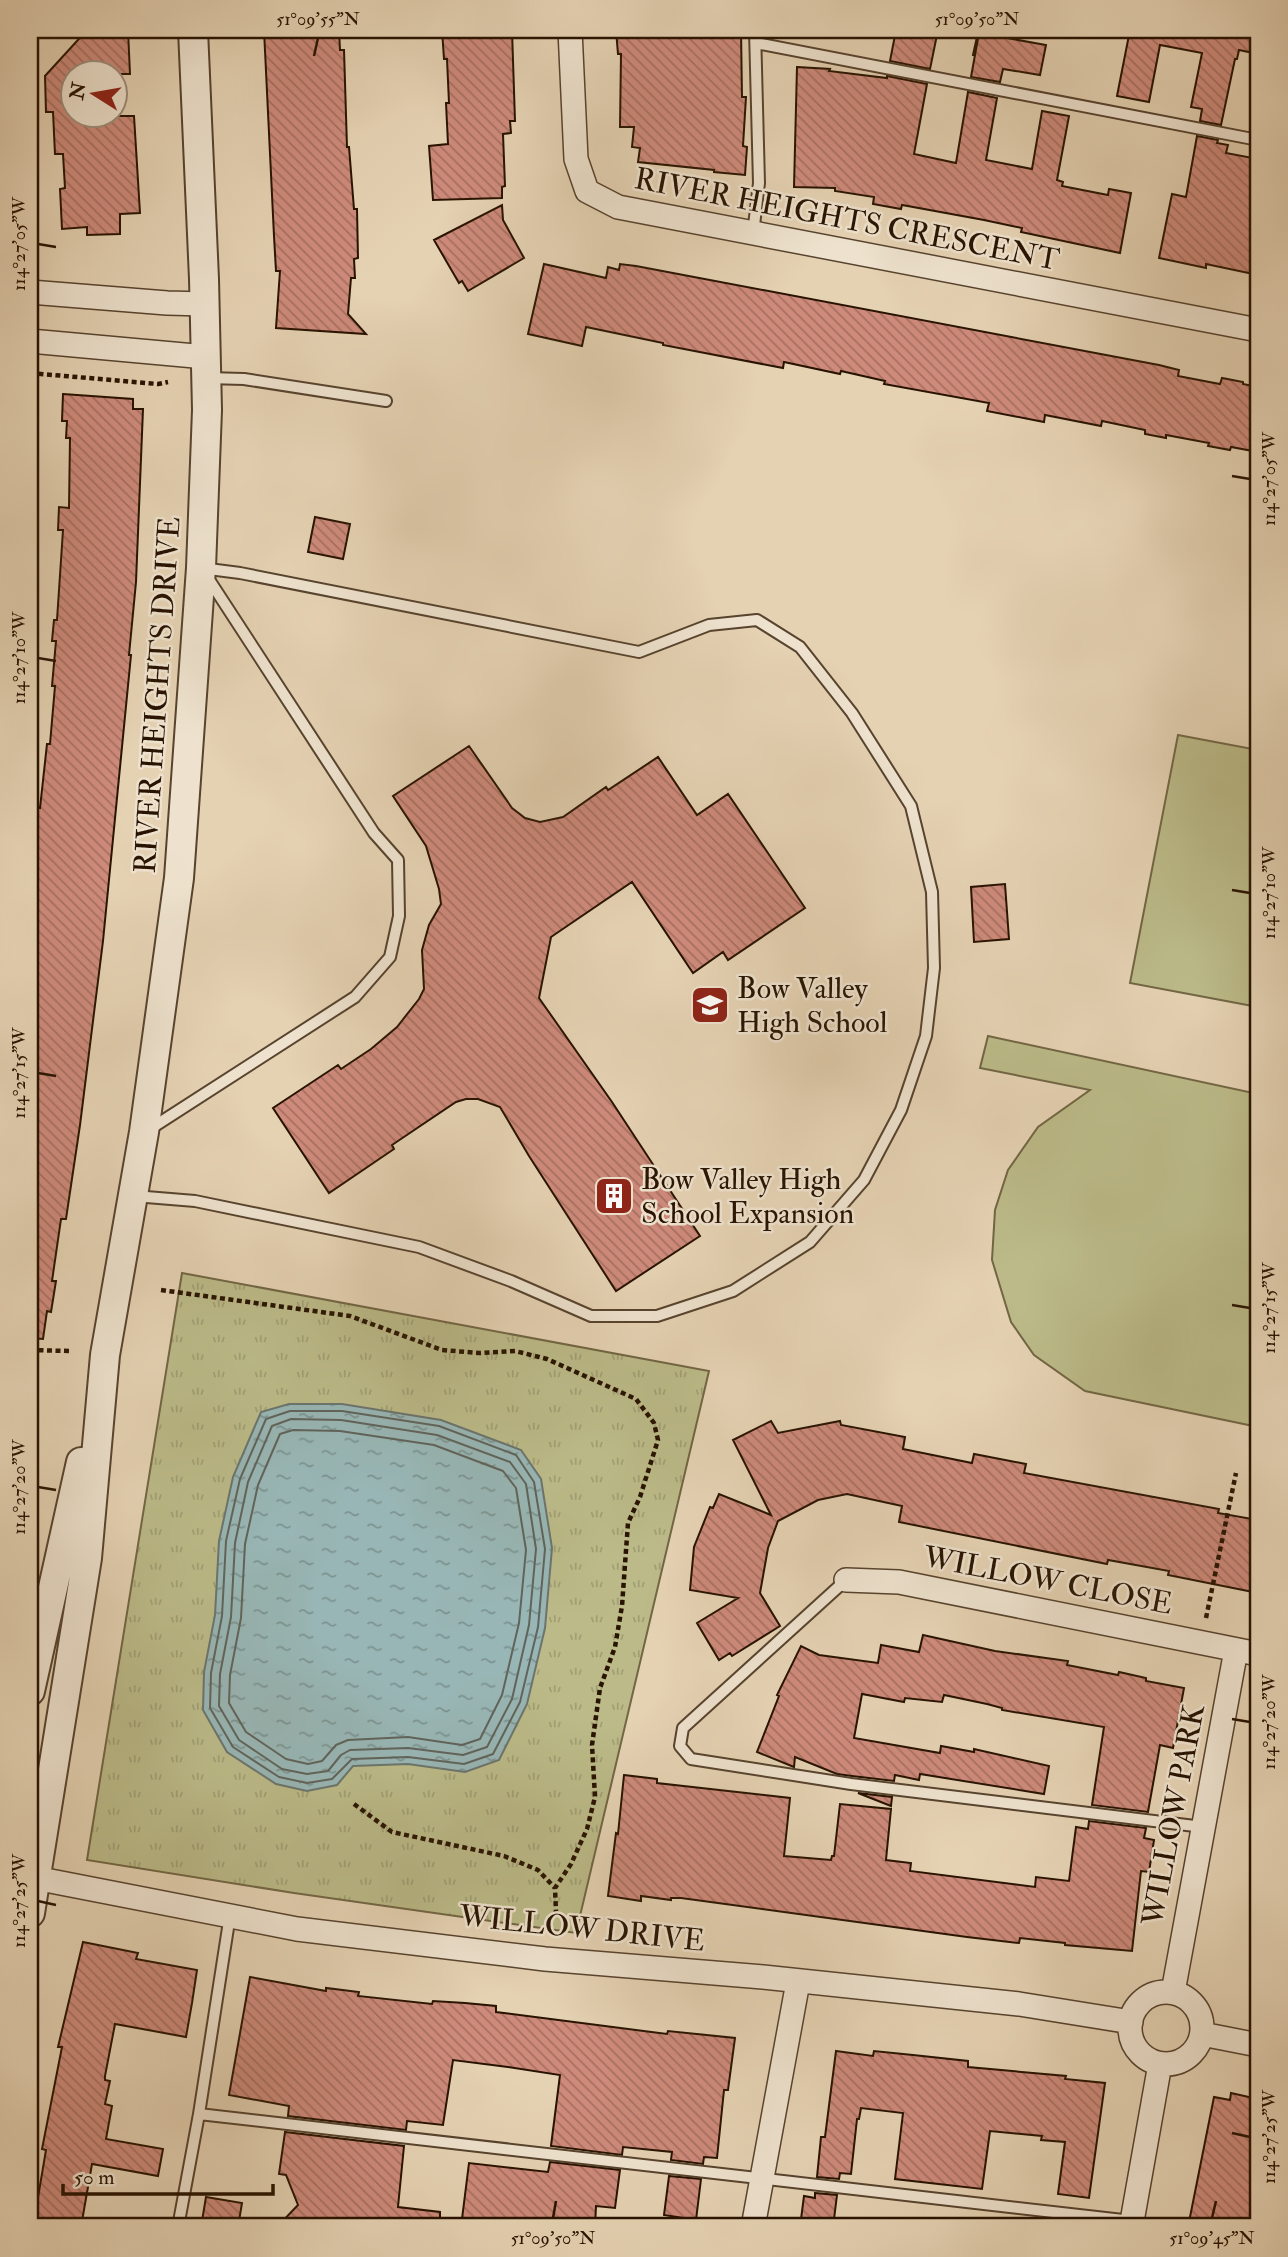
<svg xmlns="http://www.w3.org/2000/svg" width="1288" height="2257" font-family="'IM FELL Double Pica',serif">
<defs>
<pattern id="park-tufts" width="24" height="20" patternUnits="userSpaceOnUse" patternTransform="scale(1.75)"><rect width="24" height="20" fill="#bbba88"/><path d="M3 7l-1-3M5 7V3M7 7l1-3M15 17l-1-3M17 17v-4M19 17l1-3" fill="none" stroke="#a19f74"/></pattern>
<pattern id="water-ripples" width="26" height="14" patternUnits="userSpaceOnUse" patternTransform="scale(1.75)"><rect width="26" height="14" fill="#98b6b5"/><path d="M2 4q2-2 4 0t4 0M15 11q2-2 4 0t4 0" fill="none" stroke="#7c9391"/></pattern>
<pattern id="building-back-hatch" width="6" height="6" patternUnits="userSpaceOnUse" patternTransform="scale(1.75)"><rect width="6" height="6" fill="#ce8a7b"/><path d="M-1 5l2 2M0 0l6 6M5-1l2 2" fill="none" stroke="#a77062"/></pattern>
</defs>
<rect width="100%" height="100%" fill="#e5d2b3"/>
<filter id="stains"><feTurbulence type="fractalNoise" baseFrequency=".00286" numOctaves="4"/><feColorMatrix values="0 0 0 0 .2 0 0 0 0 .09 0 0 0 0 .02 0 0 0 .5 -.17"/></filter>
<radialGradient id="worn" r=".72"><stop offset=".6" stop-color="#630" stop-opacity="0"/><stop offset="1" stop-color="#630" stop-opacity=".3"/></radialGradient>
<!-- park -->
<path fill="url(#park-tufts)" stroke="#726644" stroke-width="2" d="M182,1273L709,1371L576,1933L294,1893L87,1860Z"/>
<!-- pitch -->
<path fill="#bbba88" stroke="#726644" stroke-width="2" d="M1178,735L1258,750V1007L1130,983Z
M988,1036L1258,1094V1427L1085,1391L1034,1355L1011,1322L992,1260L995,1210L1008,1170L1038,1127L1090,1090L980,1068Z"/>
<!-- water -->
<path fill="url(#water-ripples)" stroke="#6b756d" stroke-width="2" d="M289,1404H342L441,1420L521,1450L541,1479L552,1548L545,1628L527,1704L499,1760L465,1772L408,1764L353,1766L337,1785L307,1791L276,1784L227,1752L203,1710L204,1672L215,1615L219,1541L233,1477L261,1412Z"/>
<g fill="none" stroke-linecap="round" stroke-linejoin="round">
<!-- shore -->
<path stroke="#60645b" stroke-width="2" d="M290,1411H342L439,1426L516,1455L534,1482L545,1549L538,1627L520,1702L493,1754L464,1764L408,1757L352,1759L332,1779L307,1783L279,1777L233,1747L210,1708L211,1673L222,1616L226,1541L240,1479L266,1419Z
M291,1419L341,1420L437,1435L510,1462L526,1484L536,1549L529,1625L512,1699L487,1747L463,1755L408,1748L350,1750L341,1755L328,1771L307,1774L282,1769L239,1740L219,1706L220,1674L231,1617L235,1543L248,1482L272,1426Z
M293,1430L340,1431L434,1445L503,1471L516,1488L526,1550L519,1623L502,1695L480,1739L462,1745L408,1737L348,1740L336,1745L322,1761L308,1764L286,1759L246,1732L229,1703L230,1675L241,1618L245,1544L258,1485L280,1434Z"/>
</g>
<!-- building -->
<path fill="url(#building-back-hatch)" stroke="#281301" stroke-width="2" d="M87,30H128L130,74H74V116H134L140,213L120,214V234L87,235V227L62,229L60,189L65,188L63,154H55L53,112H46L45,76Z
M264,30H339L340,50H344L347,147H349L354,209H357L358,258L354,259L355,278H351L348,314L366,334L276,328L280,271H276L274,236Z
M442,30H512L515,121H510L511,133L503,134L505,186L502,187V198L433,200L429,146L448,144L446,103H449L447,59H444Z
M616,30H741L742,97H746L743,146L747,147L745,175L714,172V170L638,162L640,148L632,147L634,127H620L621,54H618Z
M896,30H938L930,69L890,61Z
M1130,30H1258V54L1239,50L1237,59H1235L1221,125L1200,121L1202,109L1191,107L1202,53L1160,45L1149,102L1117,96Z
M979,33L1046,45L1040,75L1003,69L1000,82L971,77Z
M797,67L830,69L829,71L887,78V76L927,84L914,154L956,163L968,92L997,98L986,160L1032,169L1042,111L1069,116L1057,180L1063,182L1062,186L1108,195L1109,189L1131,193L1120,253L1021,232L1022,228L984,220L902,205L901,209L873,204L874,197L835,191V188L794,187Z
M1197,136L1218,140L1217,143L1228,145L1226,153L1258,159V275L1206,264V268L1159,258L1172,194L1186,197Z
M502,205L503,220L524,258L468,291L462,281L459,283L434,240Z
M544,264L606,278L608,267L619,270L620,264L636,266L1159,365L1179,370L1178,376L1220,384L1222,378L1243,382V384L1258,387V452L1231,447L1230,450L1208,446L1209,443L1166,435V438L1145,434V430L1102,421L1101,426L1045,415L1044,422L987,411L989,403L884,384L885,381L841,371L840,374L784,362L783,368L663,345V343L586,327L582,346L528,334Z
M63,394L133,399V409H143L136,582L129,655H131L103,941L80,1125L66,1219H61L52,1281H56L51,1312L47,1311L43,1339L30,1338V860L35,807L40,808L47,744H50L55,686H52L56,641H52L54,620H57L63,530H58L59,507L69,508L70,438H66L67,421H62Z
M315,517L350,524L343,559L308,552Z
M469,746L512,808L525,818L540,822L563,817L606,787L608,790L658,757L697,815L728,794L805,908L728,960L723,952L693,973L632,882L551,937L539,998L612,1102L700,1236L616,1291L529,1156L500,1107L478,1099H466L456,1102L392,1145L394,1149L329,1193L273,1108L338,1065L341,1069L371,1049L397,1027L419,999L424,989L422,950L429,925L441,904L439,889L426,846L393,796Z
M1005,884L1009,939L974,942L971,887Z
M771,1421L778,1433L840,1421L841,1425L905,1437L903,1449L972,1463L974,1454L1026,1464L1024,1473L1219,1509L1218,1513L1258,1520V1593L1168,1575L1169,1571L1108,1560L1107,1564L899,1522L902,1506L847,1494L818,1500L778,1521L768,1548L760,1593L780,1626L732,1656L730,1653L719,1660L697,1623L738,1598L690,1590L694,1547L710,1507L713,1508L719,1494L771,1515L733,1440Z
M923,1635L995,1651L1068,1661L1067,1665L1118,1675L1119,1672L1146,1678V1681L1184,1688L1173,1748L1160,1745L1148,1812L1092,1805L1104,1727L1002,1710V1708L987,1704L944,1695L942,1702L905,1698L904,1702L862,1694L854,1738L940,1753L941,1746L974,1752V1749L1049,1766L1044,1794L920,1774L919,1780L895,1775L894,1781L852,1776L837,1774L795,1757L794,1767L757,1752L779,1696L777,1695L801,1646L819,1655L878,1663L881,1645L919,1652Z
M624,1775L657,1779V1783L790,1798L784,1856L831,1860L832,1856H834L840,1804L891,1809L886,1860L911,1863L910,1871L1035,1887L1036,1877L1069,1881L1076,1827L1088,1829L1089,1821L1146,1828L1144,1838L1154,1840L1149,1872L1141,1871L1132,1951L1065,1945V1943L1020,1938L1019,1943L967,1937L681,1898H671V1900L641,1896V1901L608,1896L616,1833L618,1834Z
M858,1793L892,1797L891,1806Z
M83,1942L138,1953L136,1959L197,1970L192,2003L186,2037L115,2024L105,2076V2080L110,2081L105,2104L112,2106L106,2139L163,2149L158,2176L92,2164L81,2227H33L46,2150L42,2149L62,2047H58Z
M250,1977L326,1991V1988L359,1992L358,1996L432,2004L433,2001L465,2003L496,2006V2012L667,2034L668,2031L735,2038L728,2090H724L717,2158L704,2157L703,2164L671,2160L672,2152L623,2147L622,2155L551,2146L560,2075L508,2067L453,2060L443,2125L407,2121L406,2130L288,2116L289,2106L229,2095Z
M836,2051L873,2056L874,2051L913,2055L968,2061V2067L1066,2076L1065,2079L1105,2083L1089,2198L1058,2194L1065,2142L1041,2140L1042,2136L990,2131L982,2189L895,2179L903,2113L861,2108L859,2119H857L851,2174L840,2173L839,2179L817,2177L821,2137H825Z
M1231,2093L1258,2099V2227H1188L1214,2097L1230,2100Z
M285,2132L404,2146L398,2207L440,2212V2227H277L298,2205L286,2175L279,2174Z
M550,2162L620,2170L615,2208L596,2206L595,2227H461L469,2163L548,2172Z
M669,2176L701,2179L696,2220L664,2215Z
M815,2193L837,2195L833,2227H800L804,2196L815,2198Z
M206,2197L242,2203L238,2227H201Z"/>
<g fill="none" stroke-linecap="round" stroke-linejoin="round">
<defs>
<path id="service" d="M756,43L1258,140
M753,234L759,183L755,30
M207,378L244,379L386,401
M150,1129L355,997L390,957L399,916L398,860L374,833L206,575
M134,1196L195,1201L419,1247L511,1281L591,1316H657L733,1291L810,1242L864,1180L901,1110L926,1036L934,968L932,892L911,806L852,713L800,647L757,620L709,625L639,652L240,573L201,568
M846,1580L683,1728L680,1746L691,1759L851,1784L1203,1827
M199,2114L1132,2221
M178,2227L199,2114L230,1915"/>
<path id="minor" d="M570,30L576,159L587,191L618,207L1258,330
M30,292L167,303L205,304
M30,341L206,357
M846,1580L899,1582L1258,1654
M30,1877L297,1929L545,1959L763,1977L1019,2004L1131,2022
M1130 2028a36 36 0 1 1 72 0a36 36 0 1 1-72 0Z
M1173,1992L1236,1650
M1202,2034L1258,2045
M753,2227L798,1982
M1131,2227L1160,2064"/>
<path id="tertiary" d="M30,1691L81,1462
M30,1913L87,1558L105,1355L144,1132L179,878L201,568L207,410L204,279L193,30"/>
</defs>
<!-- service casing -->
<use href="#service" stroke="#57432e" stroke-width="14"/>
<!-- minor casing -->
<use href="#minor" stroke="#57432e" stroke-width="26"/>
<!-- tertiary casing -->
<use href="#tertiary" stroke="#57432e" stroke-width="32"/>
<!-- path -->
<path stroke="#281301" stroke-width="4.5" stroke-dasharray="5 3.5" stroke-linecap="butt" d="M30,373L158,384L168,382
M161,1290L350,1316L442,1350L479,1353L515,1351L547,1359L636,1399L654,1423L658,1440L640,1497L628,1523L622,1606L615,1647L600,1688L592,1745L595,1797L587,1829L571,1864L555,1888L556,1912
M30,1350L70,1351
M1206,1618L1236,1473
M354,1804L392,1832L504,1856L538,1870L555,1888"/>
<!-- service -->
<use href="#service" stroke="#eee2ce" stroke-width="10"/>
<!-- minor -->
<use href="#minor" stroke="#eee2ce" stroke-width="23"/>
<!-- tertiary -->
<use href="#tertiary" stroke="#eee2ce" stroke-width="28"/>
</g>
<!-- ticks -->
<path fill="none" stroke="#281301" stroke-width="2.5" d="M314,56L318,38M973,56L977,38M38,244L56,247M1232,476L1250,479M38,658L56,661M1232,890L1250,893M38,1073L56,1076M1232,1305L1250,1308M38,1487L56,1490M1232,1719L1250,1722M38,1901L56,1905M1232,2133L1250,2137M553,2218L556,2201M1212,2218L1216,2201"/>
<!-- icons -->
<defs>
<symbol id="school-square" viewBox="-11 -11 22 22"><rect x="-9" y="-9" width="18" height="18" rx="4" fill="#8f2418" stroke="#eee2ce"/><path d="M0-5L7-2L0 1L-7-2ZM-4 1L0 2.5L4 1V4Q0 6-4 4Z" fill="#fff"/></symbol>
<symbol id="building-square" viewBox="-11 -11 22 22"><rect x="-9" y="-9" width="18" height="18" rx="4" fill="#8f2418" stroke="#eee2ce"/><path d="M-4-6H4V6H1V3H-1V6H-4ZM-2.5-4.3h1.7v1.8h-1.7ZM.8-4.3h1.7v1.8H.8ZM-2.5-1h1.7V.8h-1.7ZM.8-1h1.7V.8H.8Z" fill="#fff"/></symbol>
</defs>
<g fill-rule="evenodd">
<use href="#school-square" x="688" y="983" width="44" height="44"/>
<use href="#building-square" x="592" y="1174" width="44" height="44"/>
</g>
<g text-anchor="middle" stroke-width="5" stroke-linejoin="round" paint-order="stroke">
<!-- street labels -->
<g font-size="30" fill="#281301" stroke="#eee2ce">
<text transform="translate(847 219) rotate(11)" y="10">RIVER HEIGHTS CRESCENT</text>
<text transform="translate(157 695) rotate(-86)" y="10">RIVER HEIGHTS DRIVE</text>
<text transform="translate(1048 1580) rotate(11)" y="10">WILLOW CLOSE</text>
<text transform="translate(1173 1815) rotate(-79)" y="10">WILLOW PARK</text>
<text transform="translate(582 1928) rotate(6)" y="10">WILLOW DRIVE</text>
</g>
<!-- poi labels -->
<g font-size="30" fill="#281301" stroke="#eee2ce" text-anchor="start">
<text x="737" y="998">Bow Valley<tspan x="737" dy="34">High School</tspan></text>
<text x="641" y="1189">Bow Valley High<tspan x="641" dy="34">School Expansion</tspan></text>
</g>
</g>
<!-- margin -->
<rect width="1288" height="2257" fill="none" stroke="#e5d2b3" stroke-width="77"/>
<!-- north arrow -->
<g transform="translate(94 94) rotate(281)"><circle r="33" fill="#eee2ce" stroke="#9f8f7c" stroke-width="2"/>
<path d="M0-5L12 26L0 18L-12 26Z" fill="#8f2418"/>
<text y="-10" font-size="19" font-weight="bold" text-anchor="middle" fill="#281301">N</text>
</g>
<!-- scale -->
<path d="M63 2184v10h210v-10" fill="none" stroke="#281301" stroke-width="3.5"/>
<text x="74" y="2184" font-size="21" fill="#281301" stroke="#eee2ce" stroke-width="5" paint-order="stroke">50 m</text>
<rect x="38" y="38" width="1212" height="2180" fill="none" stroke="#281301" stroke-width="2.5"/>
<g font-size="18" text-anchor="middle" fill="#281301">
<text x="318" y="25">51°09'55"N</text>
<text x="977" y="25">51°09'50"N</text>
<text transform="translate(19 244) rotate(-90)" y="6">114°27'05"W</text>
<text transform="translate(1269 479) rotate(-90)" y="6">114°27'05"W</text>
<text transform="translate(19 658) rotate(-90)" y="6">114°27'10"W</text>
<text transform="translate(1269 893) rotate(-90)" y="6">114°27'10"W</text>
<text transform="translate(19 1073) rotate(-90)" y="6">114°27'15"W</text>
<text transform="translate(1269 1308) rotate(-90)" y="6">114°27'15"W</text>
<text transform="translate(19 1487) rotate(-90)" y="6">114°27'20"W</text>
<text transform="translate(1269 1722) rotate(-90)" y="6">114°27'20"W</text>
<text transform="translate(19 1901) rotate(-90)" y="6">114°27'25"W</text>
<text transform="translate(1269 2137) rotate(-90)" y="6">114°27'25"W</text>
<text x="553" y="2244">51°09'50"N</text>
<text x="1212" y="2244">51°09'45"N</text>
</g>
<rect width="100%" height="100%" filter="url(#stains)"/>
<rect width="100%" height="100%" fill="url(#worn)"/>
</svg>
